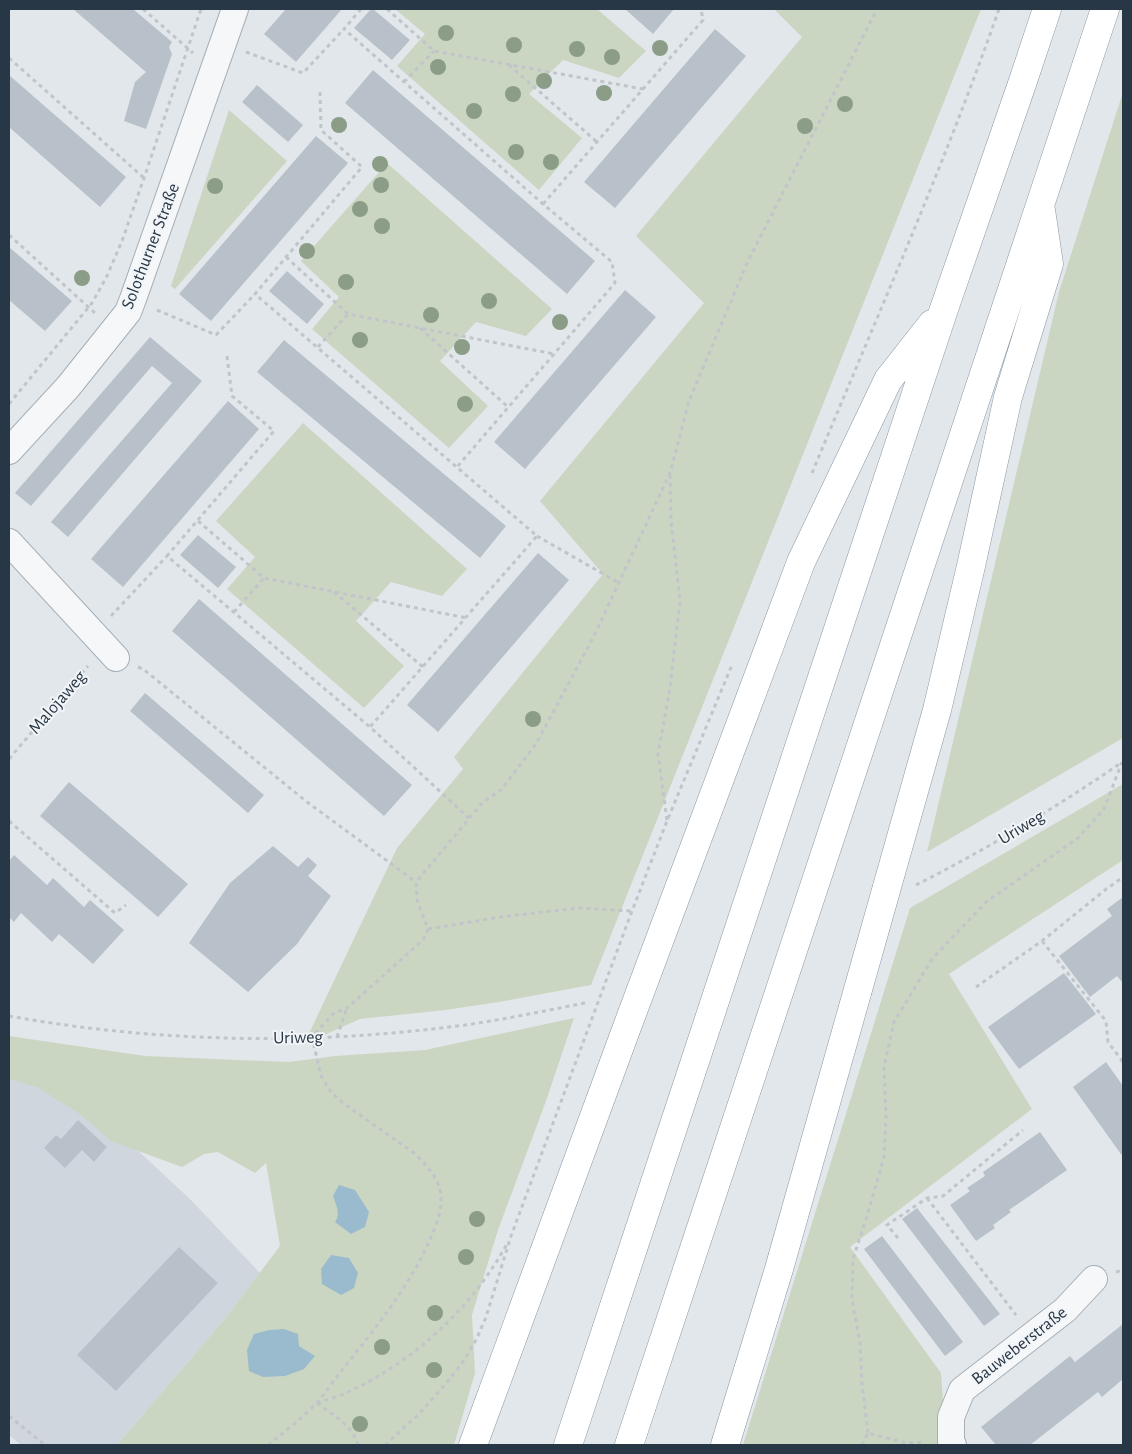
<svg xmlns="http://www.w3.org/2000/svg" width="1132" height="1454" font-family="'Alegreya Sans',sans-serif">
<rect width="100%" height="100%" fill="#e2e7eb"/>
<!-- built -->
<path fill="#d0d6dd" d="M9,1068L88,1104L191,1200L260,1273L224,1320L117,1445H21L9,1435Z"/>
<!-- green -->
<path fill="#cad6c2" d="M395,9H597L646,51L619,78L563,60L529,94L582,138L539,190L397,66L425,34Z
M774,9H981L591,985L499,1002L445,1010L360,1019L304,1044L397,848L463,769L454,757L603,574L540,501L704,303L636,236L802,37Z
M1123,92V738L927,852L1059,292Z
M229,110L287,161L175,289L171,286Z
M387,163L552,309L526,336L476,322L440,361L488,406L449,448L312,329L339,297L301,261Z
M303,423L467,569L442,596L391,582L356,621L404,666L364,708L227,589L255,557L216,521Z
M1123,784V860L949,974L1032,1109L850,1247L941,1373L943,1402L941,1445H743L910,908Z
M574,1018L546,1101L498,1230L472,1315L475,1373L454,1445H117L224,1320L280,1246L266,1163L255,1173L218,1152L204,1154L182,1167L111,1141L81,1115L39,1088L9,1079V1036L145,1056L289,1062L335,1056L425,1050Z"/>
<!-- water -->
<path fill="#9abbce" d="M339,1185L355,1190L369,1212L365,1227L351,1234L335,1222C341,1214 336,1205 333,1196Z
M331,1255L349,1258L358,1273L354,1288L341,1295L322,1284L321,1269Z
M284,1329L298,1334L299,1346L315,1356L304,1369L285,1376L263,1377L249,1371L247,1350L254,1334L269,1330Z"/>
<!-- building -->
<path fill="#b8c1ca" d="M73,9H133L172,42L169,47L172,54L146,129L124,121L135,82L146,72Z
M286,9H342L296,62L264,34Z
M371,9H373L410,40L392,60L354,28Z
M625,9H674L653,34Z
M715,29L746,56L615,208L584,182Z
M373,70L595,261L567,294L345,103Z
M9,75L126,177L100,207L9,127Z
M257,85L303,125L288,142L242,102Z
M316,136L348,163L211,321L179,294Z
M9,247L72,301L45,331L9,300Z
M287,271L324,304L307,324L269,291Z
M625,290L656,317L525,469L494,442Z
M150,337L202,381L68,537L51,522L172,383L152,366L31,506L15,493Z
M284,340L506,526L480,558L257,372Z
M228,401L259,429L123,587L91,559Z
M198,535L236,567L218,588L180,555Z
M538,553L569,580L438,732L407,705Z
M199,599L412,785L384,816L172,631Z
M145,693L264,795L248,813L130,711Z
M69,782L188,884L158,917L40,816Z
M273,846L298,867L308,857L317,865L308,876L331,896L297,944L248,992L189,943L230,883Z
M14,855L47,885L53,878L84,907L90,900L124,930L93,964L59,934L52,942L21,913L14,922L9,917V861Z
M1123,897V981L1122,982L1117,976L1090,997L1059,956L1112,916L1107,909Z
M1064,973L1096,1014L1019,1069L988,1027Z
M1106,1062L1123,1086V1157L1073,1087Z
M78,1120L107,1147L94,1162L82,1150L65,1168L44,1148L56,1135L61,1139Z
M1040,1132L1067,1170L1009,1210L1011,1212L993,1225L995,1228L976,1241L950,1205L970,1191L967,1188L985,1176L983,1172Z
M917,1208L1000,1314L984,1326L902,1219Z
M882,1236L963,1342L945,1356L864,1249Z
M179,1247L218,1283L116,1391L77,1355Z
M1123,1324V1379L1102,1397L1098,1392L1030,1445H996L981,1427L1070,1356L1075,1362Z"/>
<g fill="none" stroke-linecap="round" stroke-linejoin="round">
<defs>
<path id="minor" d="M9,451L68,387L128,312L133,299L235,9
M9,542L116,658
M953,1445L951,1441V1417L962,1390L1065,1310L1094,1279"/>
<path id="motorway" d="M473,1445L627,1027L801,562L888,380L932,324
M568,1445L944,309L1023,81L1047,9
M629,1445L1105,9
M725,1445L779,1269L937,710L971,566L1008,397L1049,264L1041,210"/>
</defs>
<!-- minor casing -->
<use href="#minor" stroke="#a6afb6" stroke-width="28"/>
<!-- motorway casing -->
<use href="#motorway" stroke="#8897a3" stroke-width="29"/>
<!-- path -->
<path stroke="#c0c5ca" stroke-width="3" stroke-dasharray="4 4" stroke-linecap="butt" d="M143,9L193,53
M361,9L344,29L543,204L612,262L615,283L457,467
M387,9L434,51L643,89
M246,52L303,73L344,29
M9,58L144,178
M509,65L597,142
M404,82L434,51
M320,92L321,130L362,167L255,294L537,536L370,727
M543,204L703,20L701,9
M9,235L95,313
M286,257L348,314L554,354
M157,310L216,335L255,294
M420,328L508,407
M318,347L348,314
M227,356L232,396L274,431L167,556L370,727L469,818
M9,404L92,303L107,276L122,241L144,178L201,9
M812,473C876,319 944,166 999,9
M198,521L264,578L467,618
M537,536L619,583
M334,592L423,667
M234,612L264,578
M111,616L167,556
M138,667L143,669L307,802L416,882
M9,759L88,666
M667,820L658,754L670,688L680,601L671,520L670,474
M9,821L115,913L126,905
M916,885C987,849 1055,808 1121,763
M428,929L500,917L579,908L632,911
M1042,941L1106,1021L1108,1042L1123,1062
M976,987L1042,941L1105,890L1123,877
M9,1016C148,1041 292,1045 432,1029C483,1024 534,1013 585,1003
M337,1037L346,1010
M927,1198L1016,1315
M898,1238L887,1225L927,1198L943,1196L1023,1130
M1116,1272L1123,1270
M317,1403C326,1400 337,1397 346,1393C414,1362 473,1307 508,1242
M317,1403C333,1415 353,1426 358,1445
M9,1416L45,1445
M868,1433L862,1384L860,1343L852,1299L853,1259L867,1216L884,1157L886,1116L884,1067L894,1022L932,959L986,902L1078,838L1104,809L1122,762
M268,1445C284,1432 302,1418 317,1403C326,1392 334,1380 342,1370C374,1330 406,1291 428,1244C434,1230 442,1214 441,1197C440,1179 427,1165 414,1153L343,1103L331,1092L321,1076L312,1037L335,1012L346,1009L423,940L428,929L417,900L416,882L483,802L501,790L536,744L594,636L670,473L689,401L748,261L877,9
M385,1445L419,1414L449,1380L463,1362L477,1338L486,1317L511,1236L632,911L667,821L732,665
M862,1445L868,1433L906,1443L925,1442"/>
<!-- minor -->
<use href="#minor" stroke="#f5f7f9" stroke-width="26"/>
<!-- motorway -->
<use href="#motorway" stroke="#fff" stroke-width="28"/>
</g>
<!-- trees -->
<g fill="#8b9d87">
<circle cx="446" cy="33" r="8"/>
<circle cx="514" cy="45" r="8"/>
<circle cx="660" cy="48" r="8"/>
<circle cx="577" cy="49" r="8"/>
<circle cx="612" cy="57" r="8"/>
<circle cx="438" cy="67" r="8"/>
<circle cx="544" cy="81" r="8"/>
<circle cx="604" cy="93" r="8"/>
<circle cx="513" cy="94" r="8"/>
<circle cx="845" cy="104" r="8"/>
<circle cx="474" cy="111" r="8"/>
<circle cx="339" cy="125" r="8"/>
<circle cx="805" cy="126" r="8"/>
<circle cx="516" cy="152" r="8"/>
<circle cx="551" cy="162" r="8"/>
<circle cx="380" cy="164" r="8"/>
<circle cx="381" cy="185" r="8"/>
<circle cx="215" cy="186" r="8"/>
<circle cx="360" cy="209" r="8"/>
<circle cx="382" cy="226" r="8"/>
<circle cx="307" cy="251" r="8"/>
<circle cx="82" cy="278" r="8"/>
<circle cx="346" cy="282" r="8"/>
<circle cx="489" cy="301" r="8"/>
<circle cx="431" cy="315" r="8"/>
<circle cx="560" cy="322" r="8"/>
<circle cx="360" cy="340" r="8"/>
<circle cx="462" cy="347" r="8"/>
<circle cx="465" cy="404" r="8"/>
<circle cx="533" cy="719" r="8"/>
<circle cx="477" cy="1219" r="8"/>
<circle cx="466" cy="1257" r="8"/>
<circle cx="435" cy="1313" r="8"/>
<circle cx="382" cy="1347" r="8"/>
<circle cx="434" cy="1370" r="8"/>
<circle cx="360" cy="1424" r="8"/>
</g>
<g text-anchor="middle" stroke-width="4" stroke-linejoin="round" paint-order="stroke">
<!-- street labels -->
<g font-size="18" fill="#283745" stroke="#f2f5f8">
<text transform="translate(150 246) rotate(-69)" y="6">Solothurner Straße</text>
<text transform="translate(57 702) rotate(-49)" y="6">Malojaweg</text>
<text transform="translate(1021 827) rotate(-31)" y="6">Uriweg</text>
<text transform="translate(298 1037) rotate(-1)" y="6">Uriweg</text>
<text transform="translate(1019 1345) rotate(-38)" y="6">Bauweberstraße</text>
</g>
</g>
<!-- border -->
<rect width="1132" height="1454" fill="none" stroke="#283745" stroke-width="20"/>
</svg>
